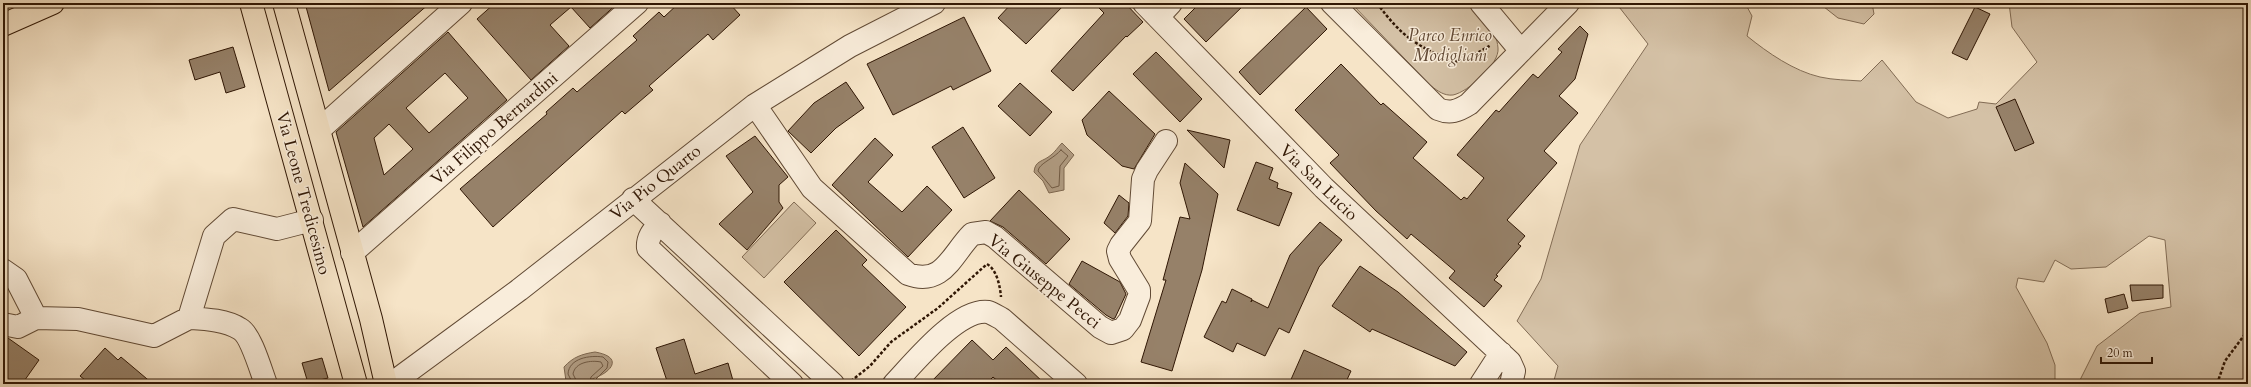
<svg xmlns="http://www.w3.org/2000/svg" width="2251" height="387" font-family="Cardo,serif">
<rect width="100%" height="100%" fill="#f6e4c7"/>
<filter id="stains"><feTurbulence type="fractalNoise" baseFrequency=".005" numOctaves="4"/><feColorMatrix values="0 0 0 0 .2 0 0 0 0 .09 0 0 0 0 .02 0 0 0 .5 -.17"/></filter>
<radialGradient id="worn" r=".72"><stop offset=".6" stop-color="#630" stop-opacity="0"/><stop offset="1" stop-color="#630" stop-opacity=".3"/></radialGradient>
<!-- green -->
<path fill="#d4c1a6" stroke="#826c55" d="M1351,3H1467C1479,16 1497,29 1498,48C1500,64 1468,92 1453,95C1444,96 1438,91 1431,86Z
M1616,3H1745L1752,16L1747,36C1768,53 1794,71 1820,77C1833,80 1848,80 1861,81L1882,60L1916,102L1948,118L1977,109L1979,102L1996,104L2037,62L2012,27L2009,3H2248V384H2078L2097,346L2140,313L2171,307L2165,240L2149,236L2106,267L2071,269L2055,260L2044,282L2018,278L2016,287L2047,343L2055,365V384H1553L1558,366L1517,321L1541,279L1580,145L1648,44Z
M1819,3H1872L1874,14L1864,24L1838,18Z
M794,202L816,223L764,278L742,257Z"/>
<!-- water -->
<path fill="#b29e85" stroke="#7e6851" d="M1062,143L1074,155L1064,168V190L1049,193L1043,181L1034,172C1035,160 1043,162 1051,155C1055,152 1058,147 1062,143Z
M595,352C636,359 595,387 566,381L564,367C573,357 582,354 595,352Z"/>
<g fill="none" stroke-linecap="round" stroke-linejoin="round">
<!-- shore -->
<path stroke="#705a44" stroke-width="1" d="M1061,150L1068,156L1060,166L1059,186L1052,188L1038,171L1039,168C1043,162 1054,158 1061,150Z
M573,384L568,374C569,358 590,355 603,357L608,362L607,368L595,380L594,384
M578,384L573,374C575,362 591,360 601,362L603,366L591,377L589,384"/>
</g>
<!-- building -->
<path fill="#968169" stroke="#2f1604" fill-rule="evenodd" d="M305,3H430L329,91Z
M495,3H618L590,28L571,7L550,25L569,46L531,80L477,19Z
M679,3H729L740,15L713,40L708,34L649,86L653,90L625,114L622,111L493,227L460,189L547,114L546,112L573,88L577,92L637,40L633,36L659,12L664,17Z
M1012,3H1066L1026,44L998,18Z
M1094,3H1125L1143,22L1127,37L1126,36L1073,91L1051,71L1104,13Z
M1200,3H1246L1206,42L1184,19Z
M1306,7L1327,29L1260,95L1239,72Z
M1975,7L1990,14L1967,60L1952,53Z
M964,17L991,71L953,90L951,86L893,115L867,64Z
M1580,26L1588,34L1575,79L1559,96L1578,113L1544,151L1557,163L1507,220L1525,236L1518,244L1521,246L1496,275L1498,276L1494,280L1502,286L1484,307L1449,278L1455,271L1411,234L1407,239L1376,211L1330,163L1339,155L1295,110L1341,64L1381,105L1383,103L1427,142L1413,158L1461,200L1464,197L1467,199L1484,178L1457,155L1496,110L1499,112L1533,74L1538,78L1562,52L1558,49Z
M448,32L507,100L363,227L336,132ZM445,73L468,98L429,133L406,108ZM389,124L413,149L384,175L374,138Z
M233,47L245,87L226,93L220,72L195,80L189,60Z
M1156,52L1202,99L1180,122L1133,74Z
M846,82L864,108L836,128L811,153L788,131L814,103Z
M1020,83L1052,112L1030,136L998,106Z
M1109,91L1155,134L1134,169L1122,166L1087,135L1082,120Z
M2015,99L2034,143L2015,151L1996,107Z
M963,127L995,178L964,198L932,147Z
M1187,130L1230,140L1224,168Z
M755,136L788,177L779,185V202L783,208L747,250L719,224L753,192L726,156Z
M875,138L893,155L868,182L902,212L927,186L952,210L908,257L832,185Z
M1256,162L1273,168L1269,179L1278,183L1277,188L1292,193L1279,226L1237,210Z
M1185,163L1218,194L1202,270L1172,371L1141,362L1166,280H1163L1180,217L1190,219L1180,183Z
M1019,190L1070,239L1046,264L1003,227L990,221Z
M1119,195L1129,203L1128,216L1115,233L1104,223Z
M1320,222L1342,240L1319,267L1289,333L1279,328L1265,356L1237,343L1233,352L1204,337L1222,301L1226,303L1232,289L1252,299L1251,302L1252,300L1268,308L1290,255Z
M836,230L867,260L862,265L906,307L859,356L784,282Z
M1082,261L1120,282L1126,294L1115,318L1113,319L1106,315L1069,284Z
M1360,266L1398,292L1467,352L1455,366L1372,329L1370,332L1332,306Z
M2130,285H2163V298L2132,301Z
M2124,294L2128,308L2108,313L2105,299Z
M3,337L8,338L39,360L22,384H3Z
M684,339L695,374L728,363L734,384H668L656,348Z
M972,340L993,360L1006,347L1045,384H1001L993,377L986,384H929Z
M105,348L118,360L121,357L153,384H90L80,376Z
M1304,350L1351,371L1345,384H1289Z
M322,358L328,378L308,383L302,363Z"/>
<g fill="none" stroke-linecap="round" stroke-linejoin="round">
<defs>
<path id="minor" d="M1144,3L1324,188L1510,362L1514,371L1511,384
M1332,3L1438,109C1450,114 1458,111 1469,104L1568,3
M1481,3L1521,51
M1158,17L1171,3
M755,105L812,188L908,274C943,287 952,254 972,234L986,232L995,237L1100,327L1111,333L1123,329L1130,320L1139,296V290L1120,259L1118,251L1121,245L1140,221L1143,179L1147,170L1166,141
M319,130L461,3
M633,199L833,384
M660,223C653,231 647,237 648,248L792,384
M352,253L637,3
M3,270L16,279L36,318
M189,318C205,319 226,320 240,329C251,335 261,371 266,384
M3,324L18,327L36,318L78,319L154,336L189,318L214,236L233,219L277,229L312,220
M391,384L519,290L755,105L850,46L934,3
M894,384C913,364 958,308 988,312C992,313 998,317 1002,319L1076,384
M1481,384L1501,353"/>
<path id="major" d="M251,3L356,384
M284,3L371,319L386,384
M3,25L53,3"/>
</defs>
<!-- minor casing -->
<use href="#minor" stroke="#614a35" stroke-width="24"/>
<!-- major casing -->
<use href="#major" stroke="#2f1604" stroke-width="24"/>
<!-- path -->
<path stroke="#2f1604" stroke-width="2.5" stroke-dasharray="3 2" stroke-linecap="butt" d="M1377,3C1402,37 1415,45 1454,62L1470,57L1491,45
M851,381L870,366L891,342L938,308L987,264C997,270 1000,286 1001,297
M2217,384L2225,361L2248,330"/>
<!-- minor -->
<use href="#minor" stroke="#f9eddb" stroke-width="22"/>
<!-- major -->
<use href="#major" stroke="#f6e4c7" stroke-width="22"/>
</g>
<g text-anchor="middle" stroke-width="3" stroke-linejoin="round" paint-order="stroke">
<!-- park labels -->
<g font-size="17" font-style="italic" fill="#614935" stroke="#f9eddb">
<text x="1450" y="41">Parco Enrico<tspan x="1450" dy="20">Modigliani</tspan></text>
</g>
<!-- street labels -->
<g font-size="17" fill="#2f1604" stroke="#f9eddb">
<text transform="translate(494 128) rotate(-41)" y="6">Via Filippo Bernardini</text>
<text transform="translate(655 182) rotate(-38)" y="6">Via Pio Quarto</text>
<text transform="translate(1319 182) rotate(44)" y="6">Via San Lucio</text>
<text transform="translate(304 193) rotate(75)" y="6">Via Leone Tredicesimo</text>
<text transform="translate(1045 281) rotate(39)" y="6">Via Giuseppe Pecci</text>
</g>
</g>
<!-- margin -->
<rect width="2251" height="387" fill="none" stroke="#f6e4c7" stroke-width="16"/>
<rect x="4" y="4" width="2243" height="379" fill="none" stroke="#2f1604" stroke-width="2"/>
<rect x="8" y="8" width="2235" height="371" fill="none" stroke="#2f1604"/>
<!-- scale -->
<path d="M2101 357v6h51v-6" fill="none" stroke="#2f1604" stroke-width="2"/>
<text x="2107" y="357" font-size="12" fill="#2f1604" stroke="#f9eddb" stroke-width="3" paint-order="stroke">20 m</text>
<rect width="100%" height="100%" filter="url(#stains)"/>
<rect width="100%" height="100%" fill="url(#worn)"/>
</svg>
